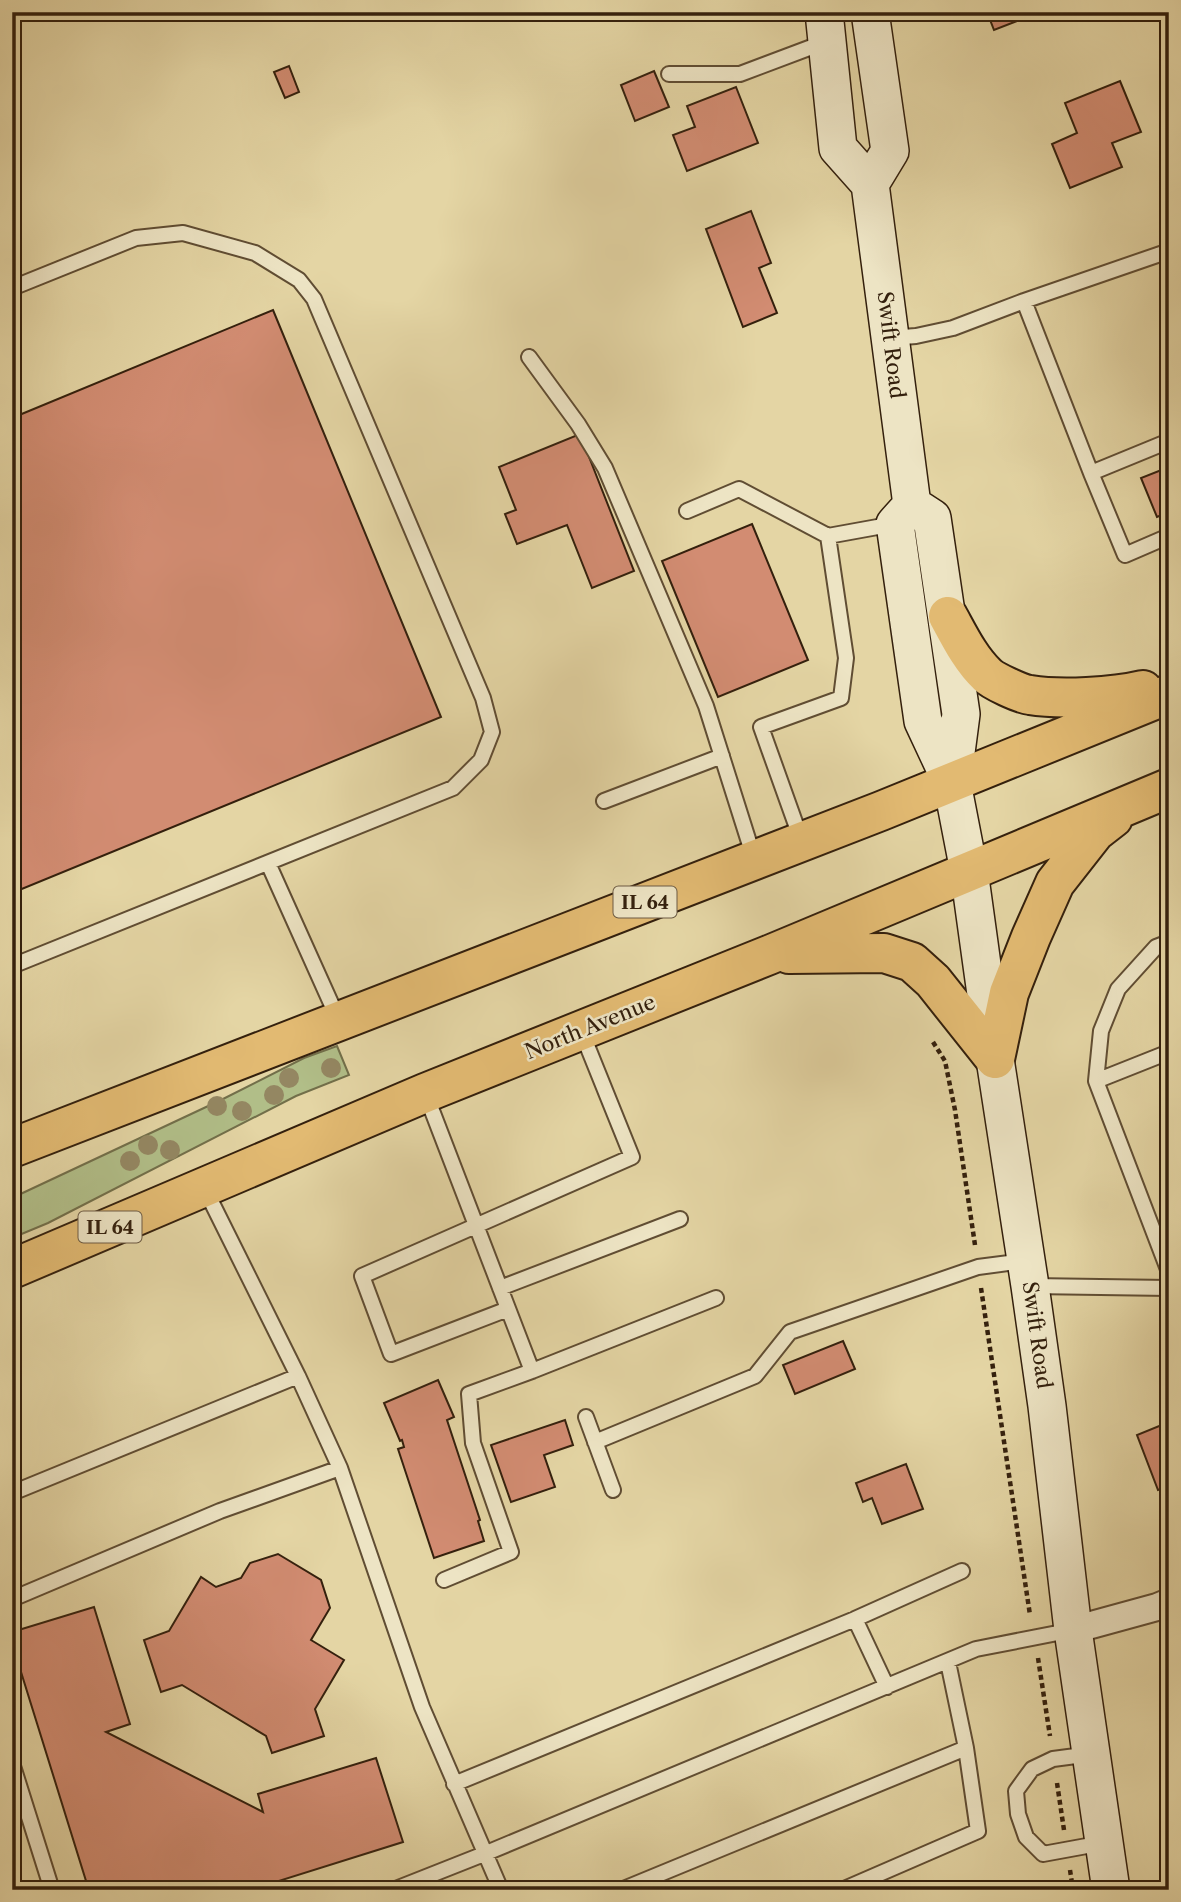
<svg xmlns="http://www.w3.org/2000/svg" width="1181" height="1902" font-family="'Libre Caslon Text',serif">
<rect width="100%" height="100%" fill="#e4d5a4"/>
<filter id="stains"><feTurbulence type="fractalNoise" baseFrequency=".00286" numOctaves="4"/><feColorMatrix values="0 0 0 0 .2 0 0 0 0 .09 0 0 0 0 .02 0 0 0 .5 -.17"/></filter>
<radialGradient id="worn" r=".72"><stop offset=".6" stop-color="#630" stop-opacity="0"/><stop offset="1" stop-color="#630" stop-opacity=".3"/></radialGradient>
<!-- green -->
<path fill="#b1be88" stroke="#726f4a" stroke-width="2" d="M337,1046L349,1075L296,1096L48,1223L12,1238V1198L221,1100L304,1058Z"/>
<!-- building -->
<path fill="#d28c72" stroke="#34200d" stroke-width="2" d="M987,12H1040L994,30Z
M289,66L299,92L285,98L274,72Z
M654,71L669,107L635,121L621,85Z
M1120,81L1141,132L1112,143L1122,167L1070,188L1052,144L1077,133L1065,103Z
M736,87L758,143L687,171L673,135L695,127L687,106Z
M751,211L771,263L759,268L777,313L743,327L706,229Z
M273,310L441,717L12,893V418Z
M580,434L634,571L592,588L567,525L517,544L505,514L516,510L499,467Z
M1169,467V512L1157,517L1141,478Z
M752,524L808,660L718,697L662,561Z
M843,1341L855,1369L795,1394L783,1365Z
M438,1380L454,1417L447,1420L480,1520L478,1521L484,1541L434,1558L398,1449L404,1447L402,1440L400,1441L384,1403Z
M565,1420L573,1445L544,1455L555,1487L511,1502L491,1445Z
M1169,1422V1486L1158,1490L1137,1435Z
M906,1464L923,1509L882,1524L872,1498L863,1502L856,1483Z
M278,1554L321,1580L330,1608L311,1640L344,1660L315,1709L324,1736L272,1753L266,1736L182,1685L161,1692L144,1640L169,1631L201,1577L216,1587L241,1578L250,1563Z
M94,1607L130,1724L106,1732L263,1812L258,1794L376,1758L403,1842L250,1890H97L87,1884L12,1643V1632Z"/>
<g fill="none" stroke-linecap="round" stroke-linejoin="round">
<defs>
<path id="lane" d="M669,74H740L825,42
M12,288L136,238L183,233L255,253L299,280L314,299L483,698L492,732L481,760L453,788L12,966
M1024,301L1091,473L1169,441
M890,338L916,336L953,328L1024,301L1169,251
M529,357L578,424L605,468L706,706L754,858
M1091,473L1125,555L1169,536
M687,511L739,489L828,536
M604,801L722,756
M801,839L761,727L841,698L846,658L828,536L894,524
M268,863L339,1021
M1169,942L1156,947L1118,989L1101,1031L1096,1081L1169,1272
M1096,1081L1169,1052
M426,1095L532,1371
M205,1189L298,1376L340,1468L422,1707L501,1890
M1031,1286L1169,1288
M500,1288L680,1219
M508,1309L391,1354L362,1276L632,1157L582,1033
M586,1417L613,1490
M595,1442L755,1376L790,1332L978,1267L1024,1261
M12,1493L298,1376
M444,1580L511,1552L473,1443L469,1394L532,1371L716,1298
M12,1599L220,1511L340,1468
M855,1619L962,1571
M1091,1754L1053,1759L1032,1769L1016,1791L1018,1814L1026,1837L1043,1854L1103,1843
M12,1763L52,1890
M454,1784L855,1619L887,1687
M393,1890L484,1854L976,1649L1073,1630
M621,1890L966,1748L948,1662
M842,1890L978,1831L966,1748"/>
<path id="street" d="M1073,1630L1157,1607L1169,1602"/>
<path id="secondary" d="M824,12L838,148L870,184L912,505L895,524L923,721L952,783L969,871L995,1059L1030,1286L1047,1406L1073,1630L1111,1890
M870,12L890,151L870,184
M912,505L932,518L961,714L952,783"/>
<path id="primary" d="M948,616C959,636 970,659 987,675C993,681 1021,694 1030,695C1060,700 1114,697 1143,690
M789,954L884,953L912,962L933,981L995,1059
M995,1059L1009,993L1031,937L1055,883L1095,832L1113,818
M12,1148L881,811L1169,694
M12,1269L425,1093L769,955L1169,788"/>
</defs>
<!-- lane casing -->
<use href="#lane" stroke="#604d33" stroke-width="18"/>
<!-- street casing -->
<use href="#street" stroke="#604d33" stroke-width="30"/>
<!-- secondary casing -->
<use href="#secondary" stroke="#34200d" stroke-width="40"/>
<!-- primary casing -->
<use href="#primary" stroke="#34200d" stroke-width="42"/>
<!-- path -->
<path stroke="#34200d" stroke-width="4.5" stroke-dasharray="5 3.5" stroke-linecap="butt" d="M933,1042L945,1061L955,1110L975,1245
M981,1288L1030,1615
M1038,1658L1050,1736
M1057,1783L1064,1830
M1070,1870L1073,1890"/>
<!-- lane -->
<use href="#lane" stroke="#ede4c4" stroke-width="14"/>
<!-- street -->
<use href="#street" stroke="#ede4c4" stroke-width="26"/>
<!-- secondary -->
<use href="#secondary" stroke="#ede4c4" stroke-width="37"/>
<!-- primary -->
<use href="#primary" stroke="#e2ba72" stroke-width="38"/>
</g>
<!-- trees -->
<g fill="#948762">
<circle cx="331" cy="1068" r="10"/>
<circle cx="289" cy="1078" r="10"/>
<circle cx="274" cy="1095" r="10"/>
<circle cx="217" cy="1106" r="10"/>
<circle cx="242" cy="1111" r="10"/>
<circle cx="148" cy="1145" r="10"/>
<circle cx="170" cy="1150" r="10"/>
<circle cx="130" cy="1161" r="10"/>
</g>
<g text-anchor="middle" stroke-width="5" stroke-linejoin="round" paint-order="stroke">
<!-- shield labels -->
<g fill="#ede4c4" stroke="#6c5b44" stroke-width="2">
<rect x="613.5" y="886.5" width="63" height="31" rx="5"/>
<rect x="78.5" y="1211.5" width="63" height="31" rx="5"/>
</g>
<g font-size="19" font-weight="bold" fill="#34200d">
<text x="645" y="909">IL 64</text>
<text x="110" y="1234">IL 64</text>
</g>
<!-- street labels -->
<g font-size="21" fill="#34200d" stroke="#ede4c4">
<text transform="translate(891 345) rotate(83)" y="7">Swift Road</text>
<text transform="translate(590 1027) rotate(-22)" y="7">North Avenue</text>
<text transform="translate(1037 1335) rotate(82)" y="7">Swift Road</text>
</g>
</g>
<!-- margin -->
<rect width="1181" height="1902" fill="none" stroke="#e4d5a4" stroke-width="42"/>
<rect x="14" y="14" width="1153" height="1874" fill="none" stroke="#34200d" stroke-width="3.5"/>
<rect x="21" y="21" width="1139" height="1860" fill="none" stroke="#34200d" stroke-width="2"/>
<rect width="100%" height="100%" filter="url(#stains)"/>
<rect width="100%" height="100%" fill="url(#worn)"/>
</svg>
